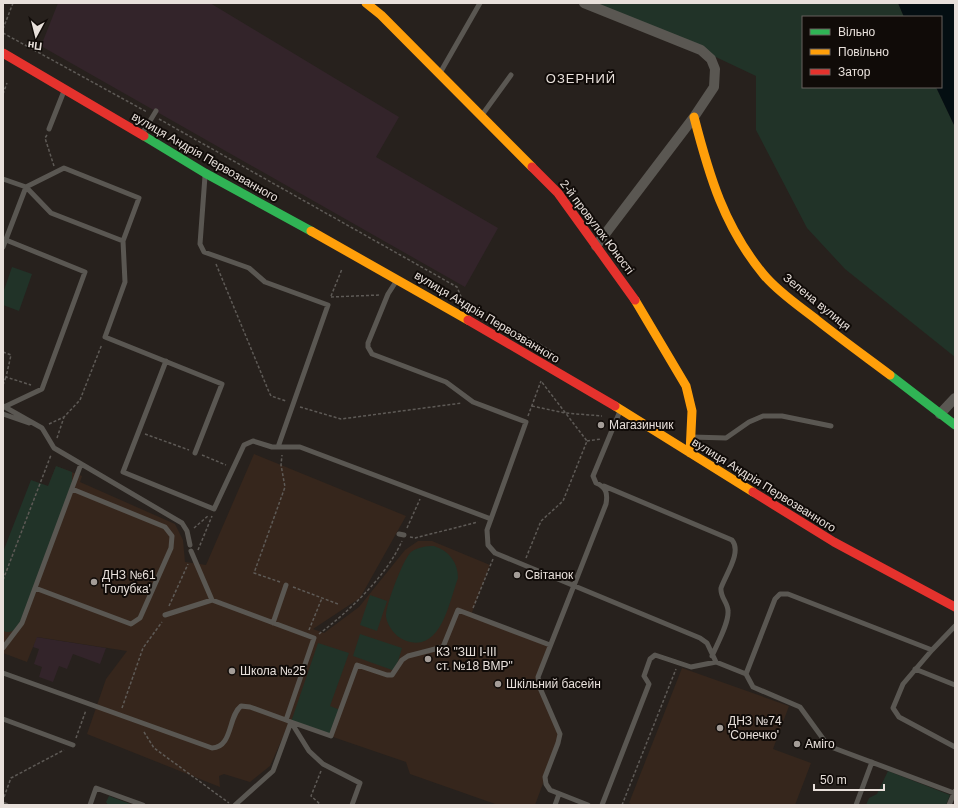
<svg xmlns="http://www.w3.org/2000/svg" width="958" height="808" font-family="Arial,sans-serif">
<rect width="100%" height="100%" fill="#27211d"/>
<!-- industrial -->
<path fill="#33242a" d="M58,3H210L399,117L376,157L498,228L465,287L41,46Z
M36,637L106,648L100,664L73,654L67,669L59,666L53,682L39,677L42,667L34,664L39,649L33,647Z"/>
<!-- built -->
<path fill="#36261c" d="M254,454L406,516L360,598L313,629L324,633L359,607L405,550L418,541H432L490,565L471,615L550,645L538,677L559,730L558,743L535,805H498L410,774L406,762L295,724L287,728L270,766L250,782L224,774L219,776L220,787L87,734L106,679L127,651L37,637L27,662L3,653V603L56,466L82,476L80,482L175,524L183,540L185,562L206,565Z
M682,668L789,706L773,749L811,763L795,805H633L629,803Z"/>
<!-- green -->
<path fill="#213328" d="M584,3H898L904,17H803V87H936L955,127V357L845,269L807,228L756,130V76L701,50Z
M12,267L32,274L19,311L3,305V293Z
M56,466L72,472V489L22,623C16,629 12,634 3,631V552L31,480L48,486Z
M434,546C449,551 458,562 458,578C449,602 441,655 404,640C395,636 388,627 386,617C385,607 403,559 411,552C418,547 426,546 434,546Z
M370,595L387,601L377,631L360,625Z
M360,634L402,648L395,671L353,656Z
M318,643L349,653L330,706L340,710L331,736L291,722Z
M888,771L950,795L946,805H866L869,798L877,794Z
M109,796L133,805H108L106,802Z"/>
<!-- water -->
<path fill="#040e12" d="M898,3H955V127L936,87H941V17H904Z"/>
<g fill="none" stroke-linecap="round" stroke-linejoin="round">
<!-- path -->
<path stroke="#5e5a56" stroke-width="1.5" stroke-dasharray="3 2" stroke-linecap="butt" d="M3,29L13,3
M3,33L147,112
M3,94L7,83
M159,119L457,287L462,299L553,352V356
M47,135L45,138L54,166
M216,264L269,392L271,396L286,401
M331,296L342,269
M331,297L379,295
M3,352L11,355L6,377L31,385
M3,385L6,377
M532,406L565,413L602,416
M300,407L341,419L462,403
M528,416L541,381
M49,424L64,417L80,400L102,344
M145,434L189,450
M57,438L64,417
M587,441L601,439
M202,455L226,465
M194,528L209,515
M407,528L420,499
M410,537L415,538L478,522
M198,550L212,516
M526,558L541,521L563,501L587,441L541,381
M3,580L51,455
M280,582L254,573L285,487L281,465L282,455
M293,587L338,604
M169,606L188,564
M473,608L493,559
M309,630L322,598
M319,634C349,611 386,577 402,541
M122,708L143,648L162,622
M144,732L154,748L229,803
M76,738L86,710
M321,771L311,796L321,805
M4,797L11,778L64,750
M622,805L676,669"/>
<!-- lane -->
<path stroke="#5a5752" stroke-width="5" d="M440,73L480,3
M482,115L511,75
M49,129L64,91
M142,134L156,111
M205,176L200,244L204,252L249,268L265,282L328,305L278,447
M3,179L26,187L64,168L139,198L123,241L125,282L105,337L222,384L195,453
M3,247L26,187L51,213L123,241
M397,280L388,294L368,343V347L372,354L446,382L473,402L526,422L487,530L488,545L495,553L700,638L707,643L716,662L746,674L753,687L800,707L824,740L831,747L954,793
M166,361L123,472L214,509L244,445L253,441L272,447H300L491,519
M3,406L42,428L54,448L182,523L187,531L190,545
M4,407L42,389L85,272L6,240
M3,414L29,423
M692,437L726,438L749,422L763,416H782L831,426
M604,486L732,540C742,552 726,574 721,588C720,597 728,603 728,611C729,623 717,644 712,656
M399,534L404,535
M191,551L212,600L314,638L286,720
M35,588L131,624L140,618L171,548L172,536L165,527L72,489
M165,615L212,600
M273,623L286,585
M3,648L22,623L81,464
M932,650L903,684L893,708L899,717L955,747
M915,669L955,685
M3,673L212,748C233,747 228,716 241,706L250,707L286,720L291,722L309,751L323,764L360,783L352,805
M746,674L775,599L780,594H788L932,650L955,626
M3,719L73,745
M3,804L6,805
M90,805L96,788L143,805
M235,805L273,771L291,722L331,736L357,665L387,675H392L402,660L408,656L443,647L458,610L550,645
M555,805L559,794
M588,805L550,790L546,784L545,777L558,743L560,734L540,688L538,677L606,504C608,493 606,487 596,483L593,476L620,411
M602,805L649,684L644,676L650,659L655,655L691,667L716,662
M856,805L872,762
M949,805L955,791"/>
<!-- street -->
<path stroke="#5a5752" stroke-width="10" d="M584,3L701,50L711,59L715,69L714,87L694,117L596,246
M940,414L955,398"/>
<!-- fast -->
<path stroke="#30b455" stroke-width="9" d="M144,136L205,173L311,231
M890,375L955,425"/>
<!-- slow -->
<path stroke="#ff9f0a" stroke-width="9" d="M366,3L381,15L532,167
M694,117C709,175 724,227 764,275C778,292 799,306 817,320C841,339 866,357 890,375
M311,231L468,320
M635,300L686,386L692,411L690,453
M615,406L753,492"/>
<!-- jam -->
<path stroke="#e5322d" stroke-width="9" d="M3,53L144,136
M532,167L558,193L635,300
M468,320L615,406
M753,492L834,542L955,607"/>
</g>
<!-- markers -->
<g fill="#a49d98" stroke="#100b08" stroke-width="1.5">
<circle cx="601" cy="425" r="4"/>
<circle cx="517" cy="575" r="4"/>
<circle cx="94" cy="582" r="4"/>
<circle cx="428" cy="659" r="4"/>
<circle cx="232" cy="671" r="4"/>
<circle cx="498" cy="684" r="4"/>
<circle cx="720" cy="728" r="4"/>
<circle cx="797" cy="744" r="4"/>
</g>
<g text-anchor="middle" stroke-width="4" stroke-linejoin="round" paint-order="stroke">
<!-- street labels -->
<g font-size="12" fill="#e8e0db" stroke="#100b08">
<text transform="translate(205 157) rotate(30)" y="4">вулиця Андрія Первозванного</text>
<text transform="translate(597 227) rotate(53)" y="4">2-й провулок Юності</text>
<text transform="translate(817 302) rotate(39)" y="4">Зелена вулиця</text>
<text transform="translate(487 317) rotate(31)" y="4">вулиця Андрія Первозванного</text>
<text transform="translate(764 485) rotate(32)" y="4">вулиця Андрія Первозванного</text>
</g>
<!-- poi labels -->
<g font-size="12" fill="#e8e0db" stroke="#100b08" text-anchor="start">
<text x="609" y="429">Магазинчик</text>
<text x="102" y="579">ДНЗ №61<tspan x="102" dy="14">'Голубка'</tspan></text>
<text x="525" y="579">Світанок</text>
<text x="436" y="656">КЗ "ЗШ І-ІІІ<tspan x="436" dy="14">ст. №18 ВМР"</tspan></text>
<text x="240" y="675">Школа №25</text>
<text x="506" y="688">Шкільний басейн</text>
<text x="728" y="725">ДНЗ №74<tspan x="728" dy="14">'Сонечко'</tspan></text>
<text x="805" y="748">Аміго</text>
</g>
<!-- neighbourhood labels -->
<g font-size="13" letter-spacing="1" fill="#e8e0db" stroke="#100b08">
<text x="581" y="83">ОЗЕРНИЙ</text>
</g>
</g>
<!-- border -->
<rect width="958" height="808" fill="none" stroke="#e8e0db" stroke-width="8"/>
<!-- legend -->
<rect x="802" y="16" width="140" height="72" fill="#100b08" stroke="#66605c"/>
<rect x="810" y="29" width="20" height="6" fill="#30b455" stroke="#66605c"/>
<text x="838" y="36" font-size="12" fill="#e8e0db">Вільно</text>
<rect x="810" y="49" width="20" height="6" fill="#ff9f0a" stroke="#66605c"/>
<text x="838" y="56" font-size="12" fill="#e8e0db">Повільно</text>
<rect x="810" y="69" width="20" height="6" fill="#e5322d" stroke="#66605c"/>
<text x="838" y="76" font-size="12" fill="#e8e0db">Затор</text>
<!-- north arrow -->
<g transform="translate(36 36) rotate(187)" stroke="#100b08" stroke-width="3" paint-order="stroke">
<path d="M0-3L7 15L0 10L-7 15Z" fill="#e8e0db"/>
<text y="-6" font-size="11" font-weight="bold" text-anchor="middle" fill="#e8e0db">Пн</text>
</g>
<!-- scale -->
<path d="M814 784v6h70v-6" fill="none" stroke="#e8e0db" stroke-width="2"/>
<text x="820" y="784" font-size="12" fill="#e8e0db" stroke="#100b08" stroke-width="3" paint-order="stroke">50 m</text>
</svg>
